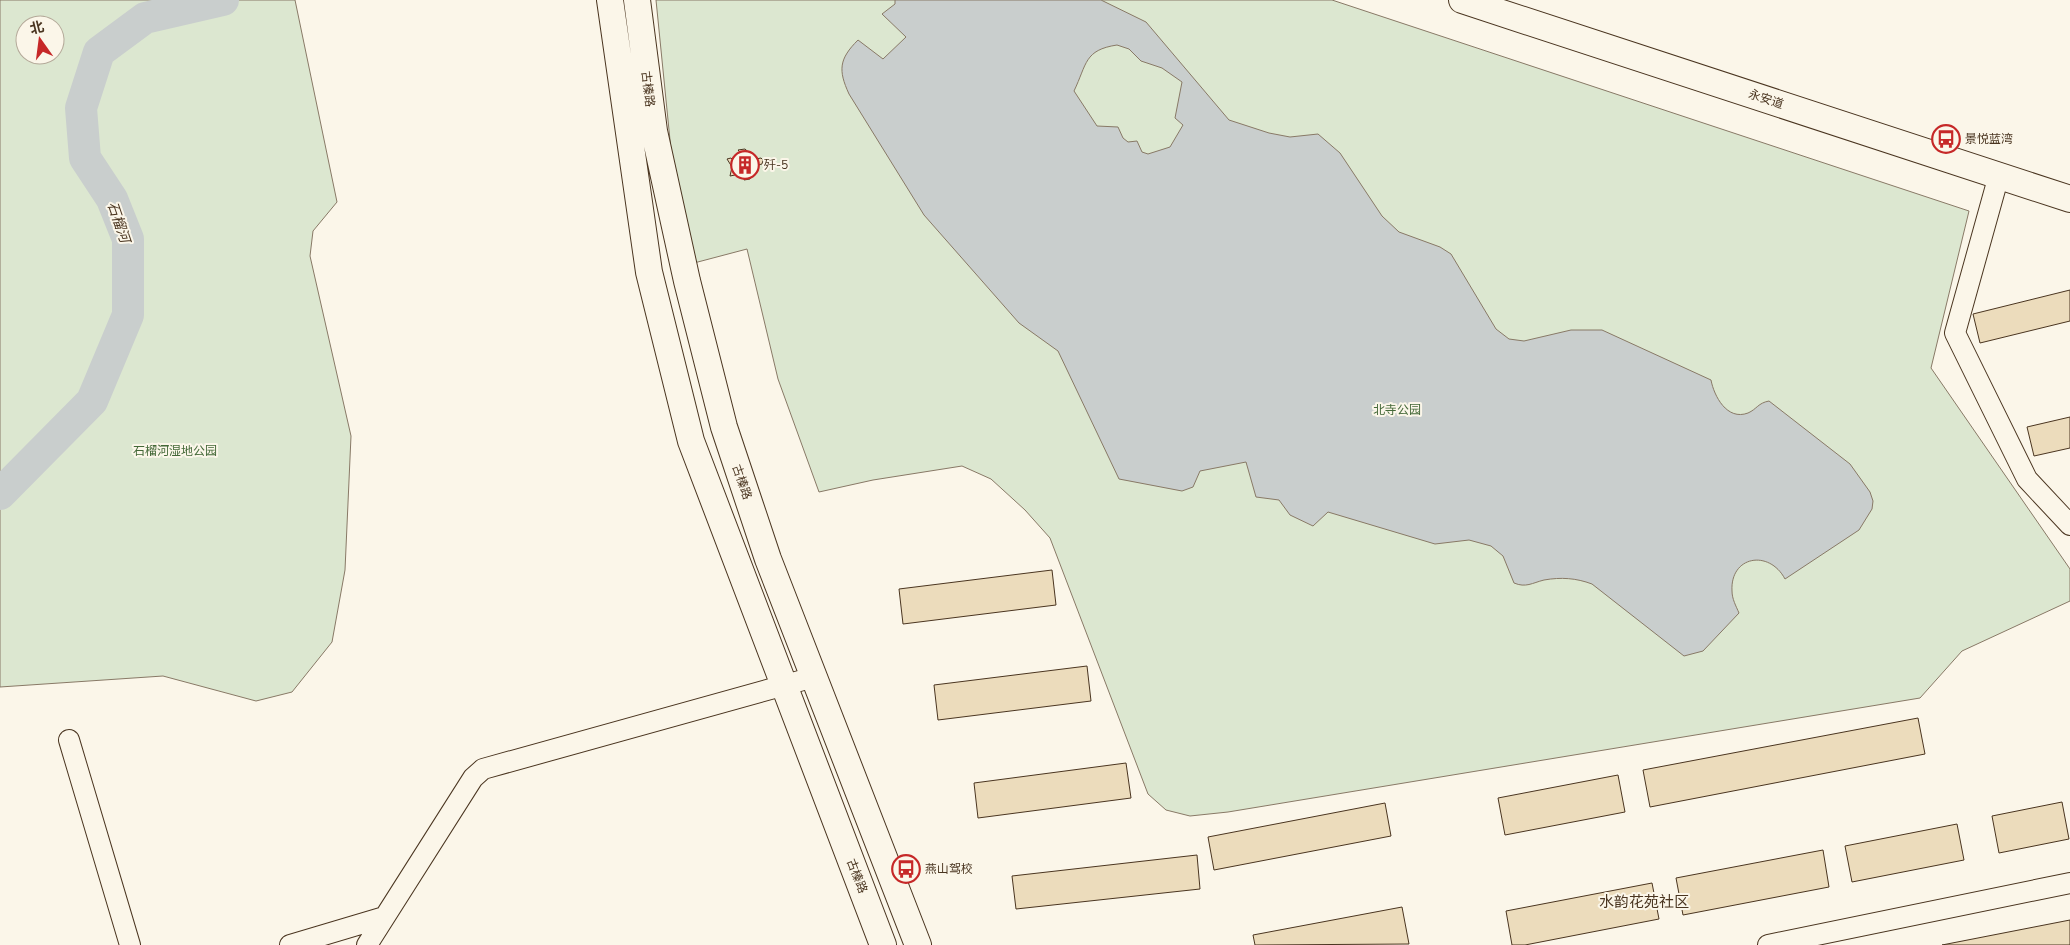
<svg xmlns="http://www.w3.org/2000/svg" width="2070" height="945" font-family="'Nunito Sans','Noto Sans SC',sans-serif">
<rect width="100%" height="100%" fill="#fbf6e9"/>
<!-- green -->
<path fill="#dce7d0" stroke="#887966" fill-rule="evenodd" d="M0,0H295L337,202L313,231L310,256L351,436L345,570L332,642L292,692L256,701L163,676L0,687ZM25,25H55V55H25Z
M656,0H1332L1969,211L1931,368L2070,569V601L1962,651L1920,698L1228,812L1190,816L1166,810L1148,794L1050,538L1025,510L991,479L962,466L873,480L819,492L778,379L747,249L694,263L671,150Z"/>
<!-- water -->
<path fill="#c9cecd" stroke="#887966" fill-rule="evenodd" d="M895,0H1101L1146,22L1229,120L1269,133L1290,137L1318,134L1340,153L1382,216L1399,232L1440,247L1451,254L1496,329L1509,339L1524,341L1571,330H1602L1711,380C1714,396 1727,421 1748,413C1757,409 1758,403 1769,401L1850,464L1870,492L1873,501L1872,509L1859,530L1785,579C1769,549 1730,556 1732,591C1732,599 1736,606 1739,613L1703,651L1684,656L1592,584C1576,578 1561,577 1544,580C1532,583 1526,588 1514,583L1503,556L1491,546L1469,540L1435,544L1328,512L1313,526L1290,515L1279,500L1256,497L1246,462L1200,471L1193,487L1182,491L1119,479L1058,351L1019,323L924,215L849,94C838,70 839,59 858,40L883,59L906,37L882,14L895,4ZM1117,45L1129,49L1141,61L1162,68L1182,82L1175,118L1183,125L1170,147L1148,154L1142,152L1137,141L1128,142L1123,138L1118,127L1097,126L1074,91C1087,64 1084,50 1117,45Z"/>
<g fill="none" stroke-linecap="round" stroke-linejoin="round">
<!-- river -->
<path stroke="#c9cecd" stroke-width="32" d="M0,494L92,401L128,315V239L112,199L85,158L81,108L99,52L145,18L223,0"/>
</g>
<!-- building -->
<path fill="#ecdcbc" stroke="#4a3520" d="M745,149L756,159L761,158L763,160L762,164L758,165L750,179L744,180L749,167L737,169L735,175L730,176L732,167L727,159L731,158L736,163L748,161L738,150Z
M2070,290V321L1980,343L1973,314Z
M2070,417V448L2034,456L2027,427Z
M1052,570L1056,605L903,624L899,589Z
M1087,666L1091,701L938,720L934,685Z
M1918,718L1925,754L1650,807L1643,770Z
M1126,763L1131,798L978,818L974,783Z
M1618,775L1625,812L1505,835L1498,798Z
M2062,802L2069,839L1999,853L1992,816Z
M1385,803L1391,836L1214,870L1208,837Z
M1957,824L1964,860L1852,882L1845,846Z
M1823,850L1829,887L1683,915L1676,878Z
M1197,855L1200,889L1016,909L1012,876Z
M1652,883L1659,919L1525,945H1512L1506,911Z
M1402,907L1409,944L1255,945L1253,935Z
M2070,920V945H1942Z"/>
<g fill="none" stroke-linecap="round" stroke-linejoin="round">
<defs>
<path id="minor" d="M1999,175L1955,333L2027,479L2070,525
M69,740L130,945
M290,945L384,917
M367,945L473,778L483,769L814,677
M1768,945L2070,883"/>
<path id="major" d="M610,0L649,272L691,441L883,945
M637,0L654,131L687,281L724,427L768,559L918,945
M1462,0L2070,199"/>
</defs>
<!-- minor casing -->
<use href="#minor" stroke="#4a3520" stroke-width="22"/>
<!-- major casing -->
<use href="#major" stroke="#4a3520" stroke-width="28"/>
<!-- minor -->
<use href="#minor" stroke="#fbf6e9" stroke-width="20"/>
<!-- major -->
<use href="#major" stroke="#fbf6e9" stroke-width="26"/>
</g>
<!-- icons -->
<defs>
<symbol id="bus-ring" viewBox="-11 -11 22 22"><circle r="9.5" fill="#fbf6e9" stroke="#c62828" stroke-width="1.5"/><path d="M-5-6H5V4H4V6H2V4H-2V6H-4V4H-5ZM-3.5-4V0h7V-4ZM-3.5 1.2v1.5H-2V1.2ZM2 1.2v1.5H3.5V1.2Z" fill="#c62828"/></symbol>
<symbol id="building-ring" viewBox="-11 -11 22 22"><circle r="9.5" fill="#fbf6e9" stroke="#c62828" stroke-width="1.5"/><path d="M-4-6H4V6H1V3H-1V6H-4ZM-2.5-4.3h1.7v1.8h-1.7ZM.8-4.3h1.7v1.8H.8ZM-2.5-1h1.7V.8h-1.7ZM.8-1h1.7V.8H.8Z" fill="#c62828"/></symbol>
</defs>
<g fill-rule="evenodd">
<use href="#bus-ring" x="1930" y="123" width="32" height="32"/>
<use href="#building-ring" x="729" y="149" width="32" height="32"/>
<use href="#bus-ring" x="890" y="853" width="32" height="32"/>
</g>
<g text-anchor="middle" stroke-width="4" stroke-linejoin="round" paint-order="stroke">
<!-- street labels -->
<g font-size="12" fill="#4a3520" stroke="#fbf6e9">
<text transform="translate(648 89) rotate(83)" y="4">古榛路</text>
<text transform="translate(1766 99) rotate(18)" y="4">永安道</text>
<text transform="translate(742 482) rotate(71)" y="4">古榛路</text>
<text transform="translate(857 876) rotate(69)" y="4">古榛路</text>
</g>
<!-- poi labels -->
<g font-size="12" fill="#4a3520" stroke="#fbf6e9" text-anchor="start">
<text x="1965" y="143">景悦蓝湾</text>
<text x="764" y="169">歼-5</text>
<text x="925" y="873">燕山驾校</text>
</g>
<!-- park labels -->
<g font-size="12" fill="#436837" stroke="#fbf6e9">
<text x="1397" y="414">北寺公园</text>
<text x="175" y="455">石榴河湿地公园</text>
</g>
<!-- water labels -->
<g font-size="14" font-style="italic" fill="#4a3520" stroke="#fbf6e9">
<text transform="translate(119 222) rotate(71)" y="5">石榴河</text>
</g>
<!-- quarter labels -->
<g font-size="15" fill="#4a3520" stroke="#fbf6e9">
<text x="1644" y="907">水韵花苑社区</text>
</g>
</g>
<!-- north arrow -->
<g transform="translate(40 40) rotate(346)"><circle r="24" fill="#fbf6e9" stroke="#b4a999"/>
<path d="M0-4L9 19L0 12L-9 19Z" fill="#c62828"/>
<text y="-8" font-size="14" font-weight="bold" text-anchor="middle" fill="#4a3520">北</text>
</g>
</svg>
